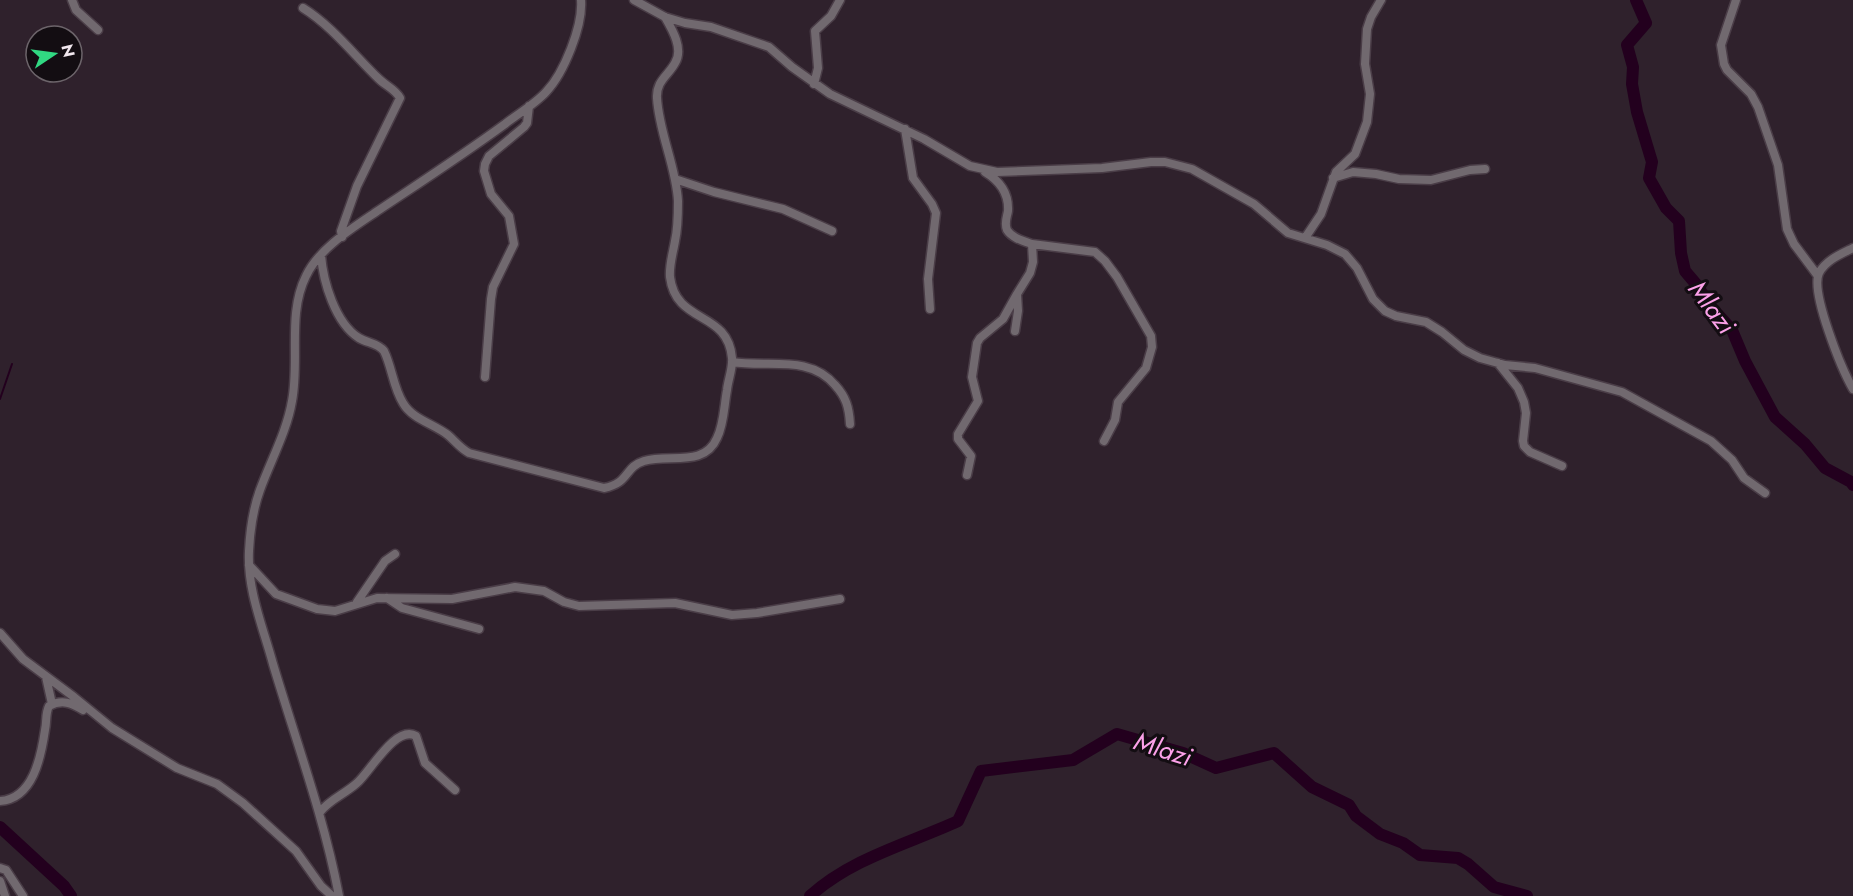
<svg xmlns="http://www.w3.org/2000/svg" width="1853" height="896" font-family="Jost,sans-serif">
<rect width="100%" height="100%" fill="#2f212c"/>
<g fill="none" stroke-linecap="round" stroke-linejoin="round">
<!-- stream -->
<path stroke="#23001e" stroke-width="2" d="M0,399L12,364"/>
<!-- river -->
<path stroke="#23001e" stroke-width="12" d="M1636,0L1646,23L1627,45L1633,67L1632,84L1637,112L1652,162L1649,178L1666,208L1679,221L1681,253L1685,271L1696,284L1713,309L1732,330L1745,361L1775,417L1805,444L1825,468L1851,482L1853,485
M0,827L64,886L71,896
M810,896C852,858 908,844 958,821L981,771L1073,760L1117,734L1183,753L1216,768L1274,753L1312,787L1349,805L1356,816L1380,834L1403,843L1420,855L1458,858L1468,864L1494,887L1527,896"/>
<defs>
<path id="minor" d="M72,0L76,10L98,30
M634,0L665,17L685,23L711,27L769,47L792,67L830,94L924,139L970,166L997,172L1102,168L1151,162H1165L1192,169L1254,204L1288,233L1327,245L1345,254L1357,268L1373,299L1385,311L1396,316L1426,322L1442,332L1464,350L1480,358L1505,365L1535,368L1622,392L1711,441L1732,460L1744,478L1765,493
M1736,0L1721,45L1724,64L1727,70L1751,94L1758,107L1778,165L1787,229L1794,244L1818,276
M303,8C332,26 354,55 379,79C386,86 395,89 400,98L357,186L341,231L342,237
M814,84L818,68L815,31L831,16L840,0
M905,129L913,178L932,204L936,213L928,279L930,309
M985,172C1000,181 1009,193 1008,211C1007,217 1004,223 1007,230C1012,238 1023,241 1032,244L1033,262L1030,273L1017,294L1018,311L1015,331
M1333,178L1353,172L1376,174L1399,179L1431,180L1470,170L1485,169
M675,179L714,192L783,209L832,231
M1305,238L1321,214L1336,172L1355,154L1367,122L1370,94L1365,64L1367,29L1371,17L1381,0
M1032,244L1095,252L1105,261L1117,277L1151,336L1152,347L1146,368L1118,402L1115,420L1104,441
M1853,248C1841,254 1826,260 1819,273C1810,292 1842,370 1853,389
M321,255C323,281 335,323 359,338C367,343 378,343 384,351C392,367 393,387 403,403C412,419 434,424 448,435C455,441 460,448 469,453L604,488C630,483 624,467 644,461C669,453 704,468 717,438C724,424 724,406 727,390C728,380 733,368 732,358C728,310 676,325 670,277C669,265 673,253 675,241C678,228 678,214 678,201C676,166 659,133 657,98C656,81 668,76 675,63C684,49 672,29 665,17
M732,362C768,368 809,354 835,385C846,397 849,407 850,424
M1498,363L1518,388L1524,402L1526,413L1523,441L1524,446L1530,452L1562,466
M485,377L491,299L493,287L514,244L509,216L491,194L484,171L485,164L489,156L524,127L527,123L529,106
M967,475L971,456L958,439V434L978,401L972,377L977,343L980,338L1003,319L1017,294
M249,565L276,594L317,609L335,611L377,598L452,599L515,587L544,591L564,602L579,606L675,603L732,615L757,613L840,599
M387,598L402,608L479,629
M357,602L385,561L395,554
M0,633L23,659L74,697L112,728L177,768L217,784L243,803L296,851L321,886L332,896
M46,677L52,704
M0,801C33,799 41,757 45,730C47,722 45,714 49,706C62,699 72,703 83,710
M320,812C330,799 345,794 357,783C370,772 396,724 416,736L425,763L455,790
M0,868L6,870L23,896
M0,881L5,896
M339,896C324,817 296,741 273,664C263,627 247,590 249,551C250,531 253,509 260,490C271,460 287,431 292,401C300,360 287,314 306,276C319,248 354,227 379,210C421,182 464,154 505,124C518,114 535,104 546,92C564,73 583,26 581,0"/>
</defs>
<!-- minor casing -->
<use href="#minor" stroke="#4a3d47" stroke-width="11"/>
<!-- minor -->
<use href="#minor" stroke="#71696f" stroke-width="8"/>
</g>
<g text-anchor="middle" stroke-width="6" stroke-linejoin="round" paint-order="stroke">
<!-- water labels -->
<g font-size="26" font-style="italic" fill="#fca1e9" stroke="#130d12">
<text transform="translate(1712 307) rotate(53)" y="9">Mlazi</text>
<text transform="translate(1163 749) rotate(18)" y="9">Mlazi</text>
</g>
</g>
<!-- north arrow -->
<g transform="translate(54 54) rotate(77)"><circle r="28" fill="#130d12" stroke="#6c646a" stroke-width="1.5"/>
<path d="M0-4.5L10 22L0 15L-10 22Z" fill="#31d882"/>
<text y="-9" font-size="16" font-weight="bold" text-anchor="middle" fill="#f1e7ee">N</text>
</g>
</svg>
